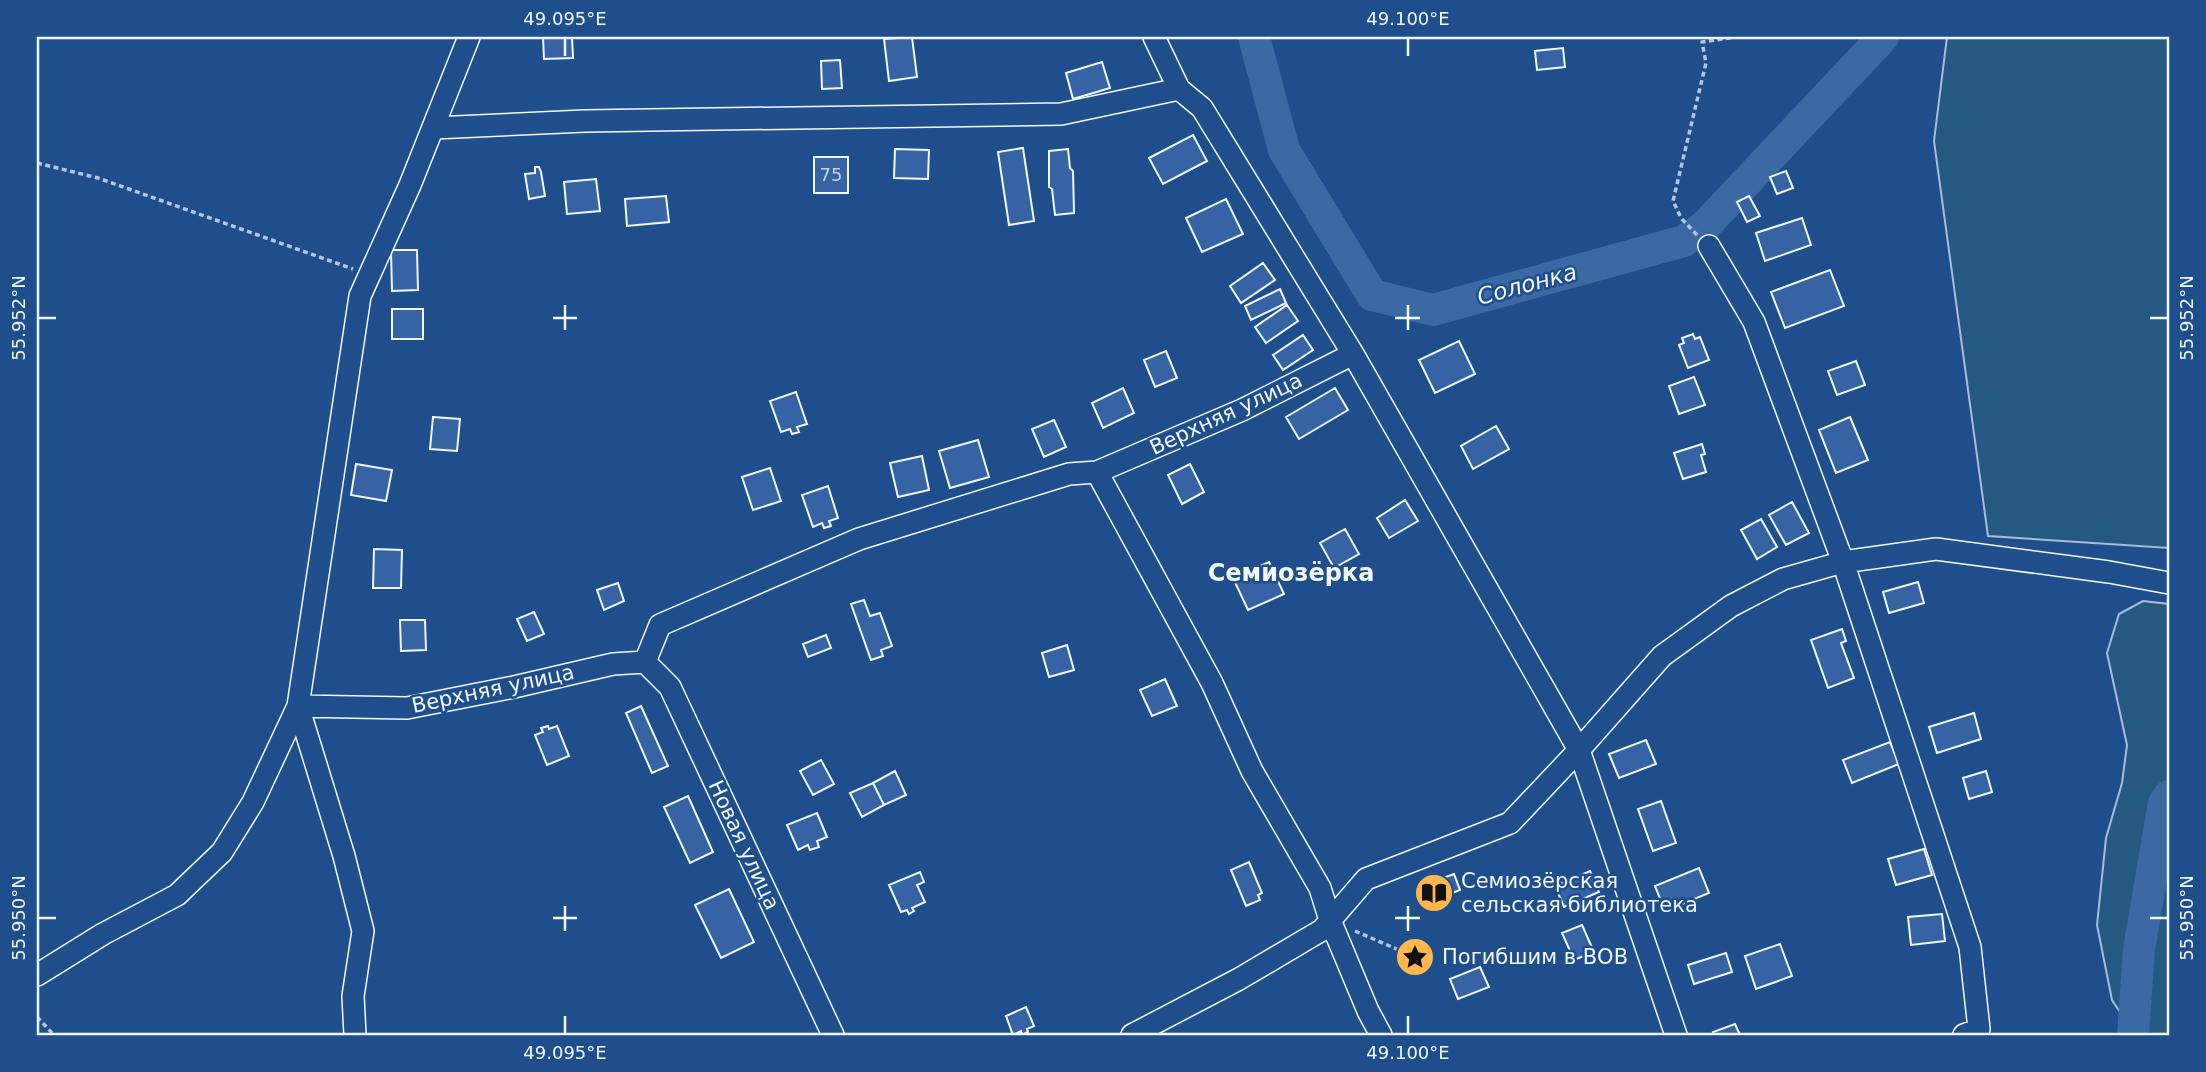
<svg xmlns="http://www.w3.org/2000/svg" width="2206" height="1072" font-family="'DejaVu Sans',sans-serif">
<rect width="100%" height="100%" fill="#1f4e8c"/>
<!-- green -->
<path fill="#245a82" stroke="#a8bbd7" stroke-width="2" d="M1947,37H2169V548L1988,536L1934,141Z
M2143,601L2169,604V1035H2135L2112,1000L2097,925L2106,838L2122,783L2127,745L2107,653L2119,614Z"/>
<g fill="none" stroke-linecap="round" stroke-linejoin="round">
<!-- river -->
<path stroke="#3b69a3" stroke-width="32" d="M1254,37L1284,150L1372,295L1433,310L1684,241L1705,226L1883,37
M2133,1035L2139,949L2164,803L2169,796"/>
</g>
<!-- building -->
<path fill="#3563a3" stroke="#f2f6ff" stroke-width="2" d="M543,37H572L573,58L544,59Z
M912,37L917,77L889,81L884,39Z
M1563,48L1565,67L1537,70L1535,51Z
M840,60L842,88L822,89L821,61Z
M1102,62L1110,88L1073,99L1066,73Z
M1193,135L1207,161L1163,184L1149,158Z
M1023,148L1034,221L1009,225L998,152Z
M895,149L929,150L928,179L894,178Z
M1068,149L1070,168L1073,171L1074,213L1055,215L1052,189L1049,187V151Z
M814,157H848V193H814Z
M535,167H539L541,172L545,196L529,199L525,174L535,173Z
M1786,171L1793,188L1777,194L1770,177Z
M596,179L600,211L567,214L564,182Z
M666,196L669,222L627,226L625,199Z
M1749,196L1760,216L1747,222L1737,202Z
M1226,199L1243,234L1202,252L1186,218Z
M1802,218L1811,245L1765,261L1756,233Z
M391,250H417L418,290L392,291Z
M1263,263L1275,280L1241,303L1230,286Z
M1830,270L1844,306L1785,328L1771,292Z
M1280,289L1286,303L1251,320L1245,306Z
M1287,305L1298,321L1266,343L1255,327Z
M392,309H423V339H392Z
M1693,334L1695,339L1700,337L1709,360L1688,368L1679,345L1684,343L1682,338Z
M1303,335L1313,350L1283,370L1273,355Z
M1459,341L1475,374L1435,393L1419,360Z
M1166,351L1177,378L1155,387L1144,360Z
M1856,361L1865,385L1837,395L1828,371Z
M1694,377L1705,405L1679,414L1669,386Z
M1123,388L1134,413L1103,428L1092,403Z
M1335,388L1348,410L1299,439L1286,417Z
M796,392L807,424L797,427L799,432L792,434L790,429L781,432L770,401Z
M433,417L460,419L457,451L430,449Z
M1850,417L1868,460L1836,473L1819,430Z
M1054,420L1066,447L1044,457L1032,429Z
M1496,426L1509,449L1473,469L1461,446Z
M978,440L989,477L950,488L939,451Z
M1702,444L1705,454L1701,455L1706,472L1683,479L1674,453Z
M922,456L929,490L898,497L890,463Z
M356,464L392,470L386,501L351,495Z
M1190,464L1204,492L1182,504L1168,475Z
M770,468L781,501L753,510L742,477Z
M828,486L838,518L829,521L831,526L824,528L822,523L813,527L802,495Z
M1405,500L1418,521L1389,538L1377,518Z
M1792,502L1809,533L1786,545L1769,515Z
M1761,519L1777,547L1757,559L1741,530Z
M1345,529L1359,554L1334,568L1320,543Z
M374,549L402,550L401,588H373Z
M1269,562L1284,594L1248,610L1233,578Z
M1918,582L1924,603L1889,613L1883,592Z
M618,583L624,601L604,610L597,590Z
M864,600L870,616L880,613L892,646L881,650L883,656L871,660L851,604Z
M534,612L544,634L527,641L517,619Z
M400,620H425L426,650L401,651Z
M1842,629L1846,641L1841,643L1854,678L1828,688L1811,640Z
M826,635L831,648L808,657L803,644Z
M1067,645L1074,670L1049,677L1042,653Z
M1165,679L1177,706L1152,716L1140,690Z
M641,706L668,766L652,773L626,713Z
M1974,713L1981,739L1937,753L1929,727Z
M548,726L549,729L557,726L569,756L547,765L535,735L543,732L541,728Z
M1646,740L1656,764L1619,778L1609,754Z
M1890,742L1899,764L1852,783L1843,760Z
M821,760L834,784L813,795L800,771Z
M895,771L906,795L884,805L873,783Z
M1986,771L1992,792L1969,799L1963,778Z
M873,783L884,805L862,817L850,793Z
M688,796L713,852L690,863L664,807Z
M1661,801L1676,843L1653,851L1638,809Z
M817,813L827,837L817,841L819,847L810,850L808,845L798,850L787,825Z
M1924,849L1932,875L1896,885L1888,859Z
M1249,862L1262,893L1258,895L1260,900L1246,906L1231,870Z
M1699,868L1709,893L1665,911L1655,886Z
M1590,871L1599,892L1564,907L1555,886Z
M920,872L924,882L917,885L925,902L912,908L914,911L909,914L907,910L901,912L889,885Z
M1454,874L1460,890L1430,902L1423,885Z
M729,889L754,942L721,958L695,905Z
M1942,914L1945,941L1911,945L1908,917Z
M1582,925L1594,952L1574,960L1562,933Z
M1780,944L1792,976L1756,989L1745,956Z
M1726,953L1732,972L1694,984L1688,965Z
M1480,967L1489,987L1458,999L1450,979Z
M1026,1007L1034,1026L1027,1029L1028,1032L1022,1035L1021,1031L1013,1035L1006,1016Z
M1735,1024L1740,1035H1714L1713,1032Z"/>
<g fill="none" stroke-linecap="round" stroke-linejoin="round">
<defs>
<path id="minor" d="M1154,37L1179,89L1202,108L1353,354L1579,750L1676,1035
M434,128L585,121L1061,114L1179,89
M1709,246L1754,322L1843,562L1970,947L1979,1029L1964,1035
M1097,472L1212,683L1252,771L1320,888L1330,920L1368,1011L1381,1035
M645,662L660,625L859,539L1069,474L1097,472L1242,410L1353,354
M645,662L670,687L833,1035
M37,975L103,934L177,895L222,852L253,802L298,706L360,296L410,185L469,37
M355,1035L353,996L363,931L344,856L298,706L407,708L514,687L613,664L645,662
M1132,1035L1239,979L1322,930L1366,879L1510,823L1579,750L1662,656L1731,606L1783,579L1843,562L1936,549L2109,572L2169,583"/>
</defs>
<!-- minor casing -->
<use href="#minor" stroke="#f2f6ff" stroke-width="24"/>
<!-- path -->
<path stroke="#b3c4dc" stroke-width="3.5" stroke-dasharray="5 3.5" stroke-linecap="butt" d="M37,163L98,178L353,269
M1697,235L1681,218L1673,201L1706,63L1702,42L1737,37
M1355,931L1415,957
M37,1017L54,1035"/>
<!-- minor -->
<use href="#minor" stroke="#1f4e8c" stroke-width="21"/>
</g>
<!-- ticks -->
<path fill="none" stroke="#f2f6ff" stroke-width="2.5" d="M565,38V56M1408,38V56M565,305V330M1408,305V330M38,318H56M553,318H577M1395,318H1420M2150,318H2168M565,906V931M1408,906V931M38,918H56M553,918H577M1395,918H1420M2150,918H2168M565,1016V1034M1408,1016V1034"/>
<!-- icons -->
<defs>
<symbol id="library-disc" viewBox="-11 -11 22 22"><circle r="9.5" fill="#ffb74d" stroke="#1f4e8c"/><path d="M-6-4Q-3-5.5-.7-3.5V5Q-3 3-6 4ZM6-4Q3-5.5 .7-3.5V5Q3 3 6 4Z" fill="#111"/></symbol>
<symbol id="sight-disc" viewBox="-11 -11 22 22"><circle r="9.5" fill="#ffb74d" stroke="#1f4e8c"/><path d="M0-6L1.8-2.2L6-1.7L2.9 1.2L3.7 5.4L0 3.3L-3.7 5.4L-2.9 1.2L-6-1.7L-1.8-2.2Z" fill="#111"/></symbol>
</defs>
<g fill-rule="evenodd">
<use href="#library-disc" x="1412" y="871" width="44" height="44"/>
<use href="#sight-disc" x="1393" y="935" width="44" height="44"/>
</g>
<g text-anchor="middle" stroke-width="5" stroke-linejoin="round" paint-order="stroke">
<!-- number labels -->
<g font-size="18" fill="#c3d1e8">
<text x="831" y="181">75</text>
</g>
<!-- street labels -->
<g font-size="21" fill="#f2f6ff" stroke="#1f4e8c">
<text transform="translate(1226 414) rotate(-25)" y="7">Верхняя улица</text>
<text transform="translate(493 689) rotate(-12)" y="7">Верхняя улица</text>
<text transform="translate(744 845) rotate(65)" y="7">Новая улица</text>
</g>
<!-- poi labels -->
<g font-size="21" fill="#f2f6ff" stroke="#1f4e8c" text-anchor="start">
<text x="1461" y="888">Семиозёрская<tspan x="1461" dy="24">сельская библиотека</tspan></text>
<text x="1442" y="964">Погибшим в ВОВ</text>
</g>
<!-- water labels -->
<g font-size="23" font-style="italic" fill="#f2f6ff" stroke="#1f4e8c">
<text transform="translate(1527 284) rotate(-15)" y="8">Солонка</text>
</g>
<!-- quarter labels -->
<g font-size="24" font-weight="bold" fill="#f2f6ff" stroke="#1f4e8c">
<text x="1291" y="581">Семиозёрка</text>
</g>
</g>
<!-- border -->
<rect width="2206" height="1072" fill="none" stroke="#1f4e8c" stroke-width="77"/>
<rect x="38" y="38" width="2130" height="996" fill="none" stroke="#f2f6ff" stroke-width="2.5"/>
<g font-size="18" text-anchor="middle" fill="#f2f6ff">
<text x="565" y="25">49.095°E</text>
<text x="1408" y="25">49.100°E</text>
<text transform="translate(19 318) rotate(-90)" y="6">55.952°N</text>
<text transform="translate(2187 318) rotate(-90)" y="6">55.952°N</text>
<text transform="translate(19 918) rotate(-90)" y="6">55.950°N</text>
<text transform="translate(2187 918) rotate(-90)" y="6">55.950°N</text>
<text x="565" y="1059">49.095°E</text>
<text x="1408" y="1059">49.100°E</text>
</g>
</svg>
